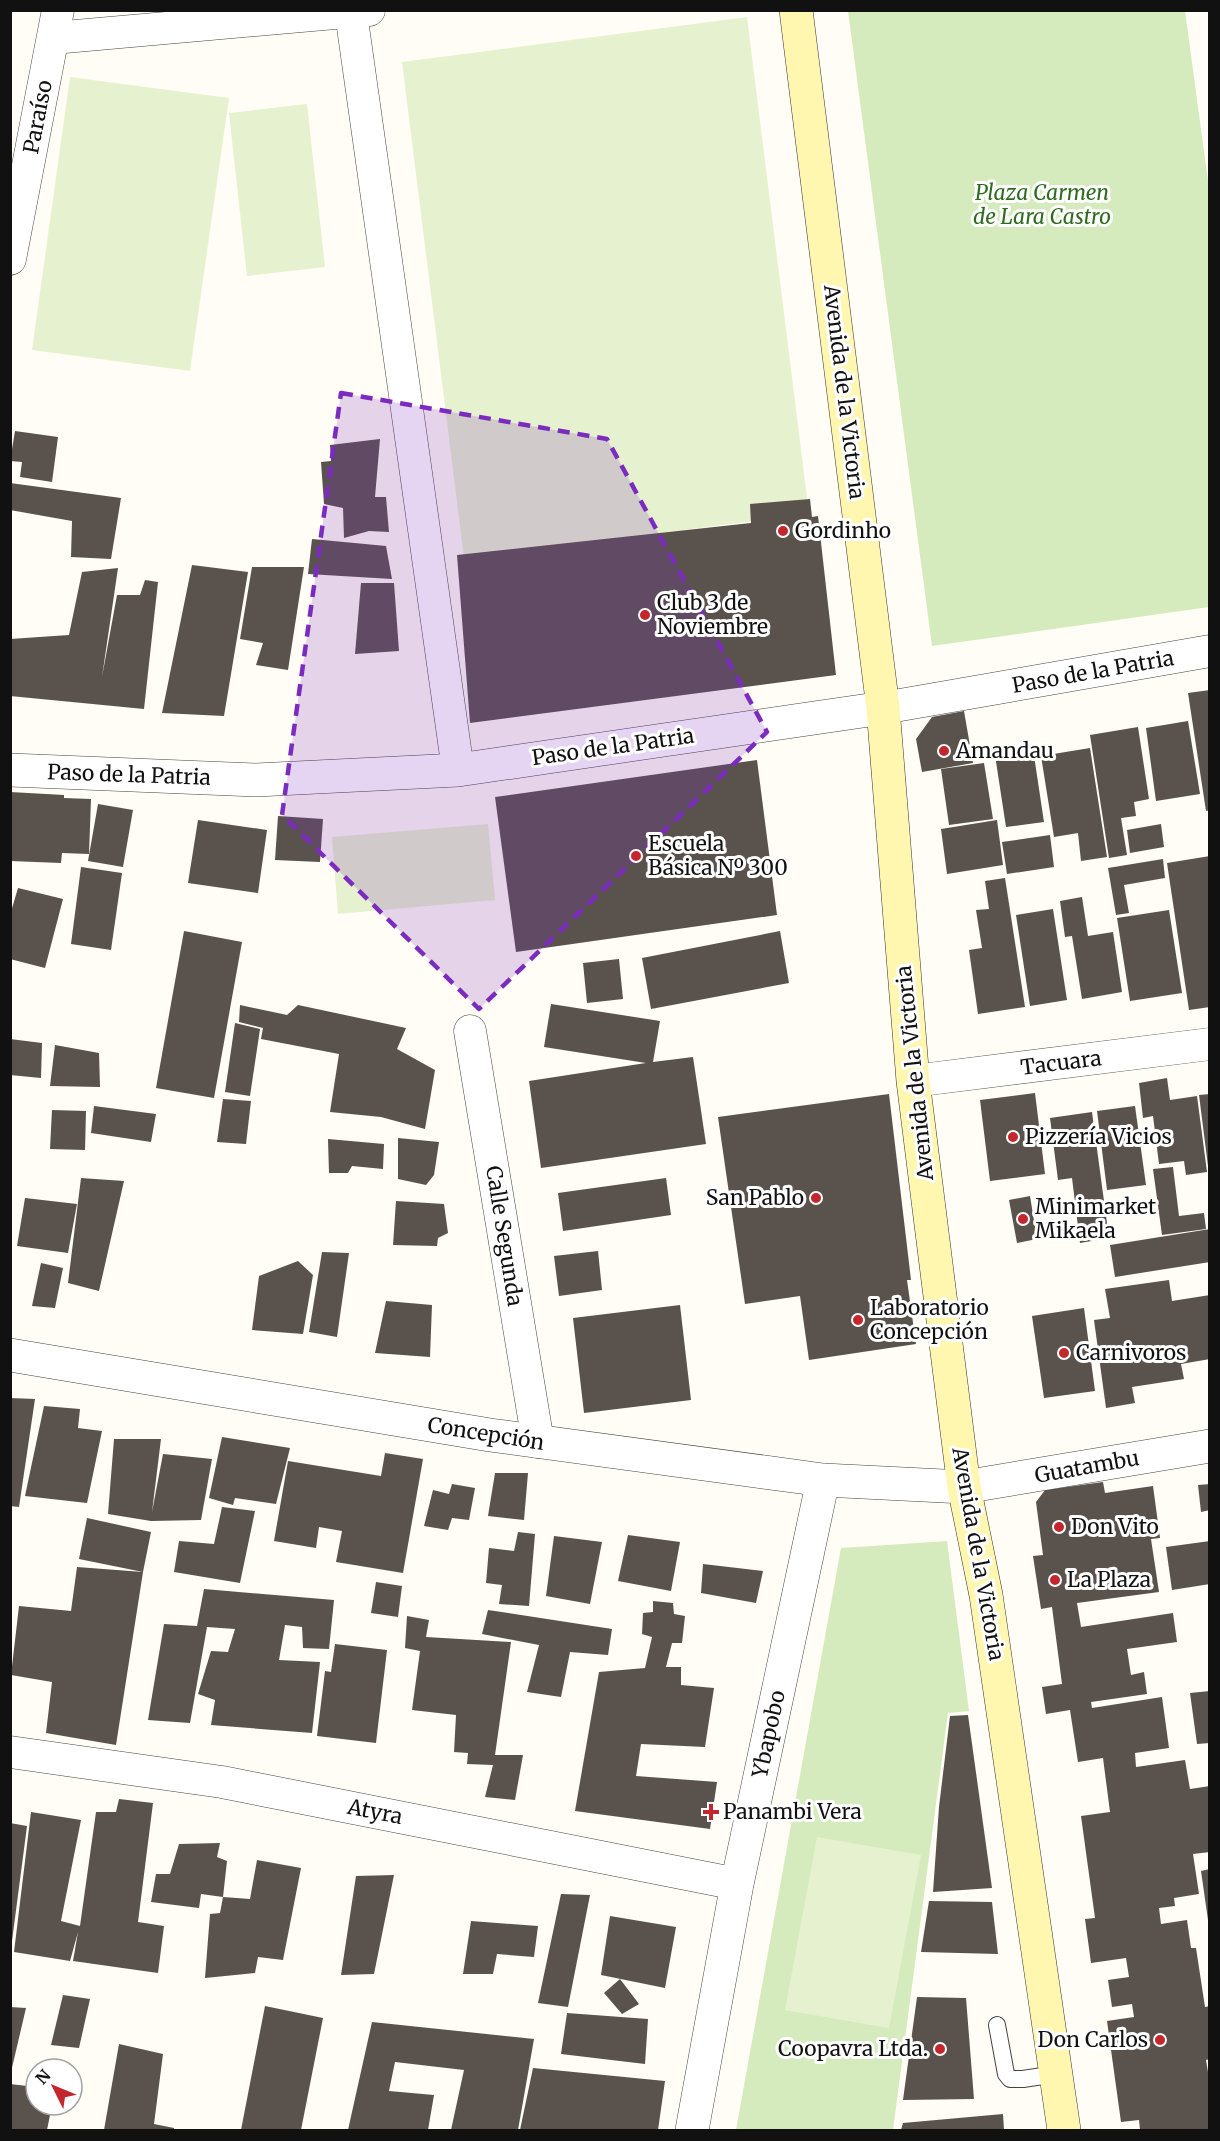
<svg xmlns="http://www.w3.org/2000/svg" width="1220" height="2141" font-family="Merriweather,serif">
<rect width="100%" height="100%" fill="#fffdf5"/>
<!-- green -->
<path fill="#d5ebbd" d="M848,11H1185L1210,196L1209,607L932,646Z
M947,1541L969,1711L948,1713L893,2130H736L841,1548Z"/>
<!-- pitch -->
<path fill="#e6f2cf" d="M747,17L809,514L464,558L402,62Z
M70,77L229,98L190,371L32,350Z
M307,104L325,267L247,276L229,113Z
M488,824L495,900L338,914L332,837Z
M817,1837L921,1855L889,2028L785,2010Z"/>
<!-- building -->
<path fill="#5a524d" d="M15,431L58,437L52,482L20,477L22,462L10,461Z
M380,439L375,497H386L389,532L369,531L344,538L343,508L324,504L321,462L331,461L330,445Z
M10,483L121,498L111,559L71,557L72,521L10,510Z
M810,499L812,517L818,516L836,675L470,723L457,555L751,523L750,504Z
M312,539L386,546L392,579L308,574Z
M192,565L248,572L224,716L162,713Z
M252,567H304L288,670L256,665L263,643L240,639Z
M118,568L102,677L117,595H140L145,580L158,582L144,709L10,696V639L69,635L82,572Z
M361,583H394L399,651L355,654Z
M1210,690V810L1206,811L1188,693Z
M964,711L973,763L922,772L916,739L932,717Z
M1188,721L1200,794L1156,801L1146,728Z
M1138,727L1149,799L1134,802L1136,816L1121,818L1127,855L1109,858L1090,735Z
M1090,748L1107,857L1081,861L1078,833L1054,837L1041,756Z
M1033,749L1044,822L1006,827L995,755Z
M757,760L777,915L516,952L495,797Z
M984,763L993,819L949,825L941,769Z
M10,792L64,795V798L91,799L89,854L62,853L61,863L10,861Z
M98,804L133,810L123,867L88,861Z
M278,816L323,819L320,862L275,860Z
M198,820L267,830L258,893L188,883Z
M997,820L1003,865L947,874L941,829Z
M1161,824L1164,847L1130,853L1127,830Z
M1050,835L1054,867L1007,874L1002,842Z
M1210,856V1007L1189,1010L1167,863Z
M1163,859L1165,878L1124,885L1129,913L1116,915L1108,868Z
M81,867L122,873L111,950L71,944Z
M1005,878L1025,1007L978,1014L969,950L982,948L976,910L989,909L985,881Z
M18,888L63,899L45,968L10,959V915Z
M1082,897L1088,936L1113,932L1122,992L1082,999L1072,936L1065,937L1060,901Z
M1053,909L1067,1000L1030,1006L1016,915Z
M1169,910L1182,993L1130,1001L1117,918Z
M184,931L242,942L214,1098L156,1088Z
M780,931L789,983L651,1009L642,958Z
M619,959L623,999L587,1003L583,963Z
M551,1004L660,1021L653,1062L693,1057L706,1144L541,1168L529,1081L646,1063L544,1047Z
M240,1005L287,1015L298,1005L406,1028L397,1049L435,1070L425,1129L381,1117L330,1112L339,1054L261,1039L263,1028L239,1022Z
M235,1023L260,1029L250,1096L225,1092Z
M10,1039L42,1043L41,1078L10,1075Z
M55,1045L99,1053L100,1087L50,1086Z
M1167,1078L1170,1100L1197,1096L1207,1172L1186,1175L1184,1161L1159,1164L1153,1116L1143,1118L1139,1083Z
M1035,1093L1045,1174L990,1181L980,1100Z
M889,1094L911,1280H907L916,1344L809,1360L800,1296L745,1304L718,1117Z
M1210,1094V1166H1208L1199,1095Z
M223,1099L251,1101L246,1144L217,1142Z
M94,1106L156,1114L151,1142L91,1133Z
M1135,1106L1146,1185L1107,1190L1097,1111Z
M52,1110L86,1111L85,1150L50,1149Z
M1092,1112L1109,1238L1080,1243L1072,1178L1058,1180L1050,1118Z
M398,1138L439,1142L434,1175L426,1185L398,1179Z
M328,1139L384,1144L383,1169L352,1166L348,1173H329Z
M1173,1167L1179,1216L1204,1213L1206,1229L1162,1235L1153,1169Z
M81,1178L124,1181L99,1291L68,1283Z
M666,1178L671,1215L563,1231L558,1193Z
M1030,1196L1037,1239L1017,1243L1009,1200Z
M25,1198L77,1204L68,1253L17,1246Z
M396,1201L444,1204L448,1233L438,1238L437,1246L393,1245Z
M1210,1229V1262L1115,1277L1110,1245Z
M598,1251L602,1290L559,1296L554,1256Z
M322,1252L349,1253L337,1337L309,1332Z
M298,1261L313,1275L303,1334L252,1330L259,1276Z
M41,1263L63,1268L55,1308L32,1306Z
M1169,1280L1172,1301L1210,1295V1359L1181,1364L1184,1379L1132,1387L1135,1403L1106,1408L1094,1320L1110,1318L1105,1289Z
M386,1301L432,1305L430,1357L375,1353Z
M680,1305L691,1400L584,1413L573,1318Z
M1084,1308L1095,1391L1044,1398L1032,1316Z
M10,1398L35,1399L19,1507L10,1506Z
M44,1406L80,1409L78,1428L102,1431L87,1503L25,1496Z
M222,1437L290,1448L276,1504L235,1498L233,1505L209,1498Z
M114,1439H161L152,1512L163,1454L212,1459L201,1520L151,1521L108,1514Z
M385,1453L423,1459L403,1573L336,1562L342,1531L319,1527L316,1548L274,1541L288,1461L381,1476Z
M495,1473H528L524,1520L488,1516Z
M1103,1482L1105,1493L1153,1486L1160,1538L1151,1539L1159,1592L1077,1603L1081,1627L1173,1613L1177,1642L1127,1649L1131,1675L1144,1672L1147,1694L1091,1702L1092,1708L1162,1697L1169,1748L1135,1753L1136,1767L1185,1760L1190,1789L1210,1786V1852L1193,1854L1199,1894L1174,1898L1175,1906L1159,1908L1161,1924L1187,1920L1191,1948H1196L1205,2007L1210,2006V2059L1206,2060L1210,2084V2130H1140L1139,2120L1121,2122L1107,2021L1134,2017L1132,2004L1112,2007L1108,1980L1129,1977L1126,1958L1091,1963L1085,1919L1095,1918L1081,1816L1110,1812L1103,1758L1078,1762L1070,1710L1046,1714L1042,1687L1062,1684L1052,1607L1041,1609L1033,1556L1043,1555L1036,1502L1045,1490Z
M452,1484L475,1488L469,1520L452,1518L448,1530L424,1526L433,1490L449,1494Z
M1210,1484V1510L1201,1512L1198,1485Z
M222,1507L255,1511L240,1583L174,1572L179,1541L214,1544Z
M87,1518L151,1532L143,1572L116,1745L46,1733L52,1682L11,1675L19,1606L71,1611L77,1567L143,1572L79,1559Z
M518,1532L535,1534L529,1606L499,1604L502,1585L486,1583L489,1548L514,1551Z
M628,1535L680,1542L671,1591L618,1581Z
M554,1536L602,1542L590,1604L546,1596Z
M1210,1541V1584L1172,1590L1166,1547Z
M703,1564L763,1571L756,1603L701,1593Z
M376,1582L402,1586L398,1617L371,1613Z
M204,1589L334,1600L329,1649L303,1648L302,1627L285,1625L279,1660L320,1662L312,1733L211,1725L215,1700L198,1694L211,1651L228,1652L235,1629L207,1627L190,1723L148,1720L164,1624L197,1626Z
M653,1601L673,1603L674,1614L685,1616L682,1643H672L666,1667H681V1685L714,1688L705,1747L641,1744L636,1776L717,1782L710,1829L575,1811L599,1672L645,1668L652,1637L642,1634L643,1613L653,1612Z
M488,1610L612,1629L608,1655L570,1652L561,1697L527,1692L539,1645L482,1634Z
M407,1616L429,1620L426,1637L511,1642L495,1755H523L515,1800L485,1797L493,1765L467,1764L468,1753L454,1752L456,1715L412,1710L420,1651L405,1648Z
M335,1644L387,1650L376,1743L317,1736L325,1671L331,1672Z
M1210,1691V1743L1197,1744L1190,1693Z
M968,1715L992,1888L933,1892L939,1807L950,1716Z
M119,1799L153,1803L138,1922L164,1926L158,1973L73,1961L78,1932L70,1961L14,1952L31,1812L81,1820L61,1921L80,1926L96,1812H116Z
M10,1823L27,1826L12,1941H10Z
M220,1843L217,1857L227,1861L223,1897L201,1894L199,1908L151,1902L156,1874H170L179,1844Z
M257,1860L301,1868L283,1960L258,1957L255,1973L205,1978L210,1914L220,1913L223,1897L250,1899Z
M1210,1869V1920H1208L1201,1871Z
M394,1875L374,1974L341,1975L356,1876Z
M561,1894L590,1895L568,2007L538,2003Z
M929,1901L992,1902L998,1954L921,1952Z
M610,1916L676,1927L665,1988L601,1975Z
M471,1921L538,1926L534,1957L497,1954L493,1974H463Z
M620,1979L639,2004L622,2014L604,1993Z
M63,1995L90,1999L79,2048L51,2045Z
M917,1997L966,1998L974,2099L903,2100Z
M265,2006L323,2018L301,2130H241Z
M10,2007L26,2008L11,2072H10Z
M567,2013L648,2019L645,2064L561,2054Z
M372,2022L534,2039L518,2130H451L464,2070L395,2062L389,2091L434,2095L428,2130H348Z
M119,2044L163,2054L154,2124L174,2128V2130H104Z
M533,2068L665,2081L658,2130H520Z
M10,2084L36,2087V2105H52L47,2130H10Z
M1003,2114L1004,2130H901L903,2123Z"/>
<g fill="none" stroke-linecap="round" stroke-linejoin="round">
<defs>
<path id="service" d="M997,2025L1006,2074L1010,2079H1023L1056,2074"/>
<path id="minor" d="M351,13L458,770
M53,38L369,10
M10,259L58,10
M883,708L1210,651
M470,1031L538,1442
M913,1081L1210,1044
M10,1752L222,1782L737,1884"/>
<path id="tertiary" d="M10,770L256,780L458,770L883,708
M10,1355L490,1435L823,1480L964,1487L1210,1446
M692,2130L737,1884L823,1480"/>
<path id="secondary" d="M796,10L883,708L913,1081L964,1487L986,1595L1064,2130"/>
</defs>
<!-- service casing -->
<use href="#service" stroke="#444" stroke-width="18"/>
<!-- minor casing -->
<use href="#minor" stroke="#444" stroke-width="33"/>
<!-- tertiary casing -->
<use href="#tertiary" stroke="#444" stroke-width="34"/>
<!-- secondary casing -->
<use href="#secondary" stroke="#333" stroke-width="34"/>
<!-- service -->
<use href="#service" stroke="#fff" stroke-width="16"/>
<!-- minor -->
<use href="#minor" stroke="#fff" stroke-width="32"/>
<!-- tertiary -->
<use href="#tertiary" stroke="#fff" stroke-width="33"/>
<!-- secondary -->
<use href="#secondary" stroke="#fff6b0" stroke-width="33"/>
</g>
<!-- marked area -->
<path fill="#7b2cbf" fill-opacity="0.2" stroke="#7b2cbf" stroke-width="4.5" stroke-dasharray="12 8" stroke-linejoin="round" d="M341,393L607,439L767,732L479,1009L282,815Z"/>
<!-- markers -->
<g fill="#c4262e" stroke="#fff" stroke-width="2">
<circle cx="783" cy="531" r="6"/>
<circle cx="645" cy="615" r="6"/>
<circle cx="944" cy="751" r="6"/>
<circle cx="636" cy="856" r="6"/>
<circle cx="1013" cy="1137" r="6"/>
<circle cx="816" cy="1198" r="6"/>
<circle cx="1023" cy="1219" r="6"/>
<circle cx="858" cy="1320" r="6"/>
<circle cx="1064" cy="1353" r="6"/>
<circle cx="1059" cy="1527" r="6"/>
<circle cx="1055" cy="1580" r="6"/>
<path d="M708 1803h6v6h6v6h-6v6h-6v-6h-6v-6h6z"/>
<circle cx="1160" cy="2040" r="6"/>
<circle cx="940" cy="2049" r="6"/>
</g>
<g text-anchor="middle" stroke-width="6" stroke-linejoin="round" paint-order="stroke">
<!-- street labels -->
<g font-size="21" fill="#111" stroke="#fff">
<text transform="translate(38 117) rotate(-79)" y="7">Paraíso</text>
<text transform="translate(844 392) rotate(83)" y="7">Avenida de la Victoria</text>
<text transform="translate(1093 672) rotate(-10)" y="7">Paso de la Patria</text>
<text transform="translate(613 747) rotate(-8)" y="7">Paso de la Patria</text>
<text transform="translate(129 775) rotate(2)" y="7">Paso de la Patria</text>
<text transform="translate(1061 1063) rotate(-7)" y="7">Tacuara</text>
<text transform="translate(915 1073) rotate(-96)" y="7">Avenida de la Victoria</text>
<text transform="translate(504 1236) rotate(81)" y="7">Calle Segunda</text>
<text transform="translate(486 1434) rotate(9)" y="7">Concepción</text>
<text transform="translate(1087 1467) rotate(-10)" y="7">Guatambu</text>
<text transform="translate(978 1554) rotate(80)" y="7">Avenida de la Victoria</text>
<text transform="translate(769 1734) rotate(-78)" y="7">Ybapobo</text>
<text transform="translate(375 1812) rotate(11)" y="7">Atyra</text>
</g>
<!-- park labels -->
<g font-size="21" font-style="italic" fill="#2f6b1f" stroke="#fff">
<text x="1042" y="200">Plaza Carmen<tspan x="1042" dy="24">de Lara Castro</tspan></text>
</g>
<!-- poi labels -->
<g font-size="21" fill="#111" stroke="#fff" text-anchor="start">
<text x="795" y="538">Gordinho</text>
<text x="657" y="610">Club 3 de<tspan x="657" dy="24">Noviembre</tspan></text>
<text x="956" y="758">Amandau</text>
<text x="648" y="851">Escuela<tspan x="648" dy="24">Básica Nº 300</tspan></text>
<text x="1025" y="1144">Pizzería Vicios</text>
<text x="804" y="1205" text-anchor="end">San Pablo</text>
<text x="1035" y="1214">Minimarket<tspan x="1035" dy="24">Mikaela</tspan></text>
<text x="870" y="1315">Laboratorio<tspan x="870" dy="24">Concepción</tspan></text>
<text x="1076" y="1360">Carnivoros</text>
<text x="1071" y="1534">Don Vito</text>
<text x="1067" y="1587">La Plaza</text>
<text x="723" y="1819">Panambi Vera</text>
<text x="1148" y="2047" text-anchor="end">Don Carlos</text>
<text x="928" y="2056" text-anchor="end">Coopavra Ltda.</text>
</g>
</g>
<!-- border -->
<rect width="1220" height="2141" fill="none" stroke="#111111" stroke-width="24"/>
<!-- north arrow -->
<g transform="translate(54 2087) rotate(313)"><circle r="28" fill="#ffffff" stroke="#a0a0a0" stroke-width="1.5"/>
<path d="M0-4.5L10 22L0 15L-10 22Z" fill="#c4262e"/>
<text y="-9" font-size="16" font-weight="bold" text-anchor="middle" fill="#111111">N</text>
</g>
</svg>
